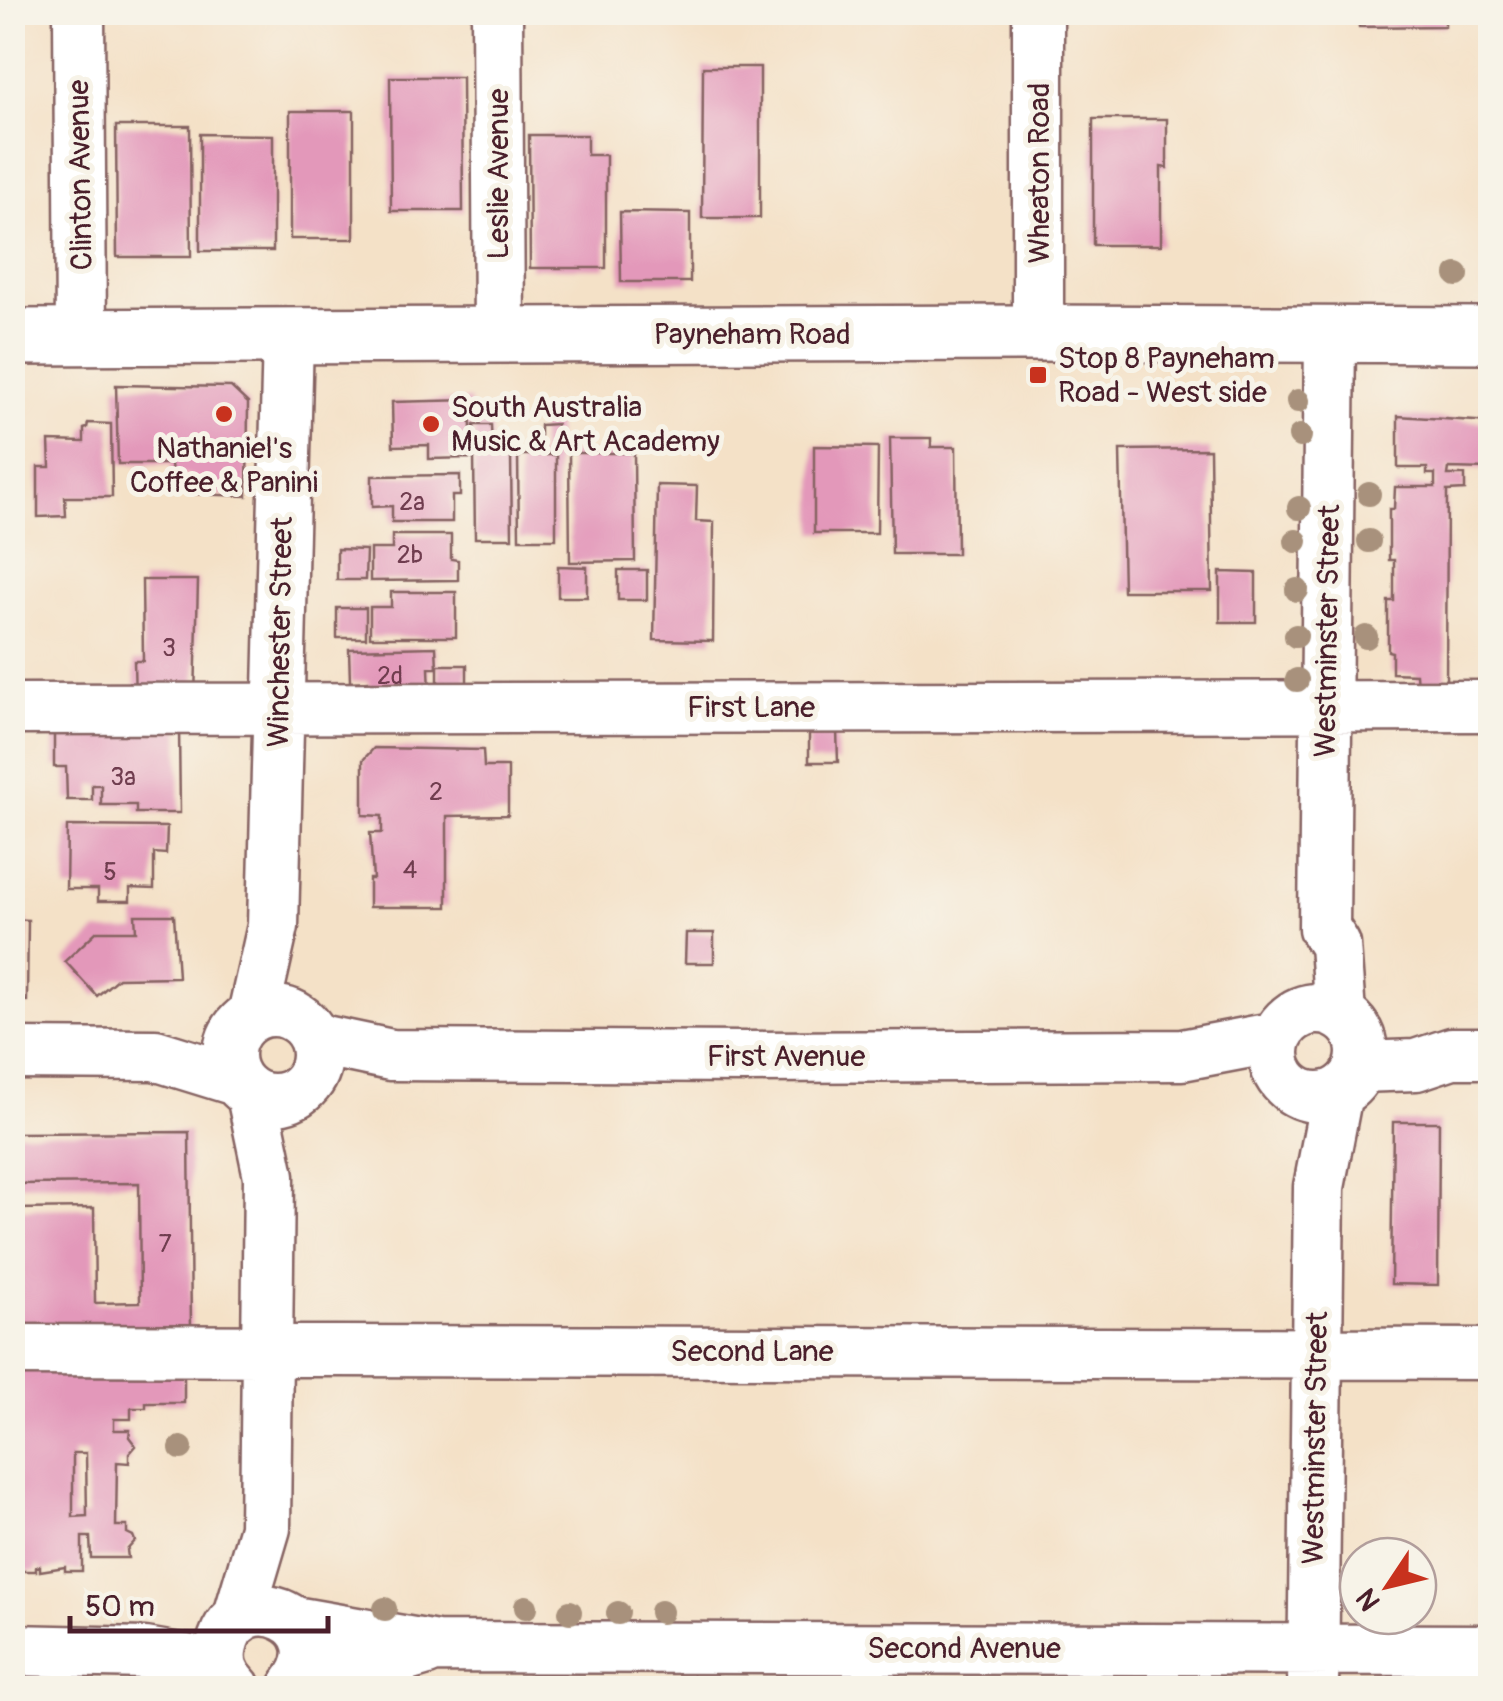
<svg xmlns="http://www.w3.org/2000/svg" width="1503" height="1701" font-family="Pangolin,sans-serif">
<rect width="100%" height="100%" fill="#f7f3e8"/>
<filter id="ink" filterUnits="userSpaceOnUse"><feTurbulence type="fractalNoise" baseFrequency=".01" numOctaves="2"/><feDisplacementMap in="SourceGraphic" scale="20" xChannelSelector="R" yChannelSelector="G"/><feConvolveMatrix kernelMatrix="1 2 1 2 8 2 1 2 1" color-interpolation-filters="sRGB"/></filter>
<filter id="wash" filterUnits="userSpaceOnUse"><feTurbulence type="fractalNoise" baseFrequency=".0048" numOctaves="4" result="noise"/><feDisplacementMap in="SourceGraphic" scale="40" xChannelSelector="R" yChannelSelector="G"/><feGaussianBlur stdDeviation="2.25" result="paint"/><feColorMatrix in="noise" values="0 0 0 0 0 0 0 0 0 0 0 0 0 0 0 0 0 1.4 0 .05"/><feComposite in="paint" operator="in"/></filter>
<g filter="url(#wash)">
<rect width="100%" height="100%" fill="#f4e1c7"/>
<g id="blocks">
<!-- building -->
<path fill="#e398ba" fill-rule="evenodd" d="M1358,12H1445V26L1359,27Z
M703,67H760V218H702Z
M390,77H462L463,211H391Z
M290,111H354V239H290Z
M1093,119H1167V168L1161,167V245H1093Z
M116,126H190L191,257H117Z
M200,134L273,135V251H200Z
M529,135H587V155H606V268H530Z
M620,212L690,213V282H621Z
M116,385L231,387L248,403L247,496L192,494V476L172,475L171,464H118Z
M470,400L472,458L429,459V445L393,446L392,402Z
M1398,416L1490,422V469L1449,468L1448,475H1465V490L1447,491L1446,688L1417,687L1416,674L1392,673V652L1388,651V601H1394V560H1389V509H1394L1395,487H1435V474H1427V468H1398Z
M88,423L111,424L112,497H65L66,516L38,517V467H50L49,441L84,442V429L87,428Z
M557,424V452L540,453V425Z
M474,425H491L492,453H475Z
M890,438H931V447H956L957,554H892Z
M12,441H20L18,526H12Z
M814,446L878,447L877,533H814Z
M1210,449L1212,591H1123L1120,450Z
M569,453H634L635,561L570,562Z
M518,455H556V539H519Z
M474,456H511L512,538H475Z
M460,475V496H452V522H392V506L372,507V476Z
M657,485L697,486L696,521L714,522L713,641L654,640Z
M392,535H451V559L458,560V580L370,581V549H392Z
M337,549L366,550L365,580H337Z
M558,566L587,567V597H558Z
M618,570H647V600H618Z
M1220,572L1256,573V622H1220Z
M142,580H198L195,700H135L134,661H143Z
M391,592H456V637H370V607H391Z
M337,608H366V638H337Z
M436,647L437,668H429L430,693L368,694V681L350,682L349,649Z
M438,665H467V695H438Z
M179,728L180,813H136V805H101V785H92V800H67L66,767H54V732Z
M809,731H837L838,762H809Z
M374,748L483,750L484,767H508V815L447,816V907H369V879H373L370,833H382V816L363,815V760Z
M67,826L167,827L166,854L154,853V889L130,888V901H98V889H66Z
M135,915H174L178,977L118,978L97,996L65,961L97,931H136Z
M12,919L28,920L27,1001L12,1000Z
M686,933H714V963H685Z
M1393,1122H1439L1438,1285L1391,1284Z
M189,1132L191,1331L12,1335V1209L94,1208L95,1303L140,1302L139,1183L12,1184V1133Z
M12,1363H184V1403H146V1408H131V1419H114V1430H130L129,1437L136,1446L129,1454V1463L117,1462L116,1526H127V1533L133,1536L135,1541L127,1550L128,1558H91L90,1537H82V1571H65V1567L40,1571V1566L36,1567V1571H20V1566H12ZM73,1453H86L87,1516L73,1517Z"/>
</g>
</g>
<g filter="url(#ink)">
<use href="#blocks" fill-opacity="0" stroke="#866362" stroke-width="2.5"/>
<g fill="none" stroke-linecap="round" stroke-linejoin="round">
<defs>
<path id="minor" d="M79,12L81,337
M497,12L499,336
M1038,333V12
M1330,334L1324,928L1335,945L1340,1014
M12,709L1490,706
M1274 1053a44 44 0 1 1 88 0a44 44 0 1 1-88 0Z
M229 1055a44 44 0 1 1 88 0a44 44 0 1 1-88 0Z
M253,1015L273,926L288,337
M315,1039L391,1055L746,1057L1182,1055L1277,1037
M12,1054L155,1055L236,1080
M1360,1067L1416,1065L1452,1053H1490
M12,1350L1490,1354
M238,1619L265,1528L269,1176L252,1095
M295,1622L437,1647L1490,1650
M12,1650L145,1653L221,1666
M235,1688C223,1676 218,1662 222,1645C237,1576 348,1622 294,1688
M299,1688L427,1650
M1313,1688L1319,1187L1337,1093"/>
<path id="major" d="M12,337L1023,333L1490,335"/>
</defs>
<!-- minor casing -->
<use href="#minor" stroke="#866362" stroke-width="55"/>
<!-- major casing -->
<use href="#major" stroke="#866362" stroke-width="60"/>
<!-- minor -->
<use href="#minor" stroke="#fff" stroke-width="50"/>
<!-- major -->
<use href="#major" stroke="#fff" stroke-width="55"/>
</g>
<!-- trees -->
<g fill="#a8917b">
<circle cx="1457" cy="275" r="12"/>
<circle cx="1298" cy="401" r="12"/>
<circle cx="1300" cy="436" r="12"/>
<circle cx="1369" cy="494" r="12"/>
<circle cx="1299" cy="508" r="12"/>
<circle cx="1296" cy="541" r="12"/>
<circle cx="1369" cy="541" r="12"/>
<circle cx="1297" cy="590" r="12"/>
<circle cx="1296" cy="636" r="12"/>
<circle cx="1366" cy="637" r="12"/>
<circle cx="1297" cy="680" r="12"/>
<circle cx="181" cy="1448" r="12"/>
<circle cx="526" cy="1607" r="12"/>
<circle cx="385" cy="1609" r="12"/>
<circle cx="570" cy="1612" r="12"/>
<circle cx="661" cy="1612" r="12"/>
<circle cx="618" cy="1613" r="12"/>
</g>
</g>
<!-- markers -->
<g fill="#c8321e" stroke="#f7f3e8" stroke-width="4">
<rect x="1028" y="365" width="20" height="20" rx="5"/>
<circle cx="224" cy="414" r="10"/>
<circle cx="431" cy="424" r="10"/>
</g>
<g text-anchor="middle" stroke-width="10" stroke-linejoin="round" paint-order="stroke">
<!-- number labels -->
<g font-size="25" fill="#703d4f">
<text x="412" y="510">2a</text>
<text x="410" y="563">2b</text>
<text x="169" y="656">3</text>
<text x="390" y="684">2d</text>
<text x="123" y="785">3a</text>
<text x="436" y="800">2</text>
<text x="410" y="878">4</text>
<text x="110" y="880">5</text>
<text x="165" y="1252">7</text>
</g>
<!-- street labels -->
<g font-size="30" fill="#4a1f2b" stroke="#f7f3e8">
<text transform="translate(1039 173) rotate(-90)" y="10">Wheaton Road</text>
<text transform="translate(498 174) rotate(-90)" y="10">Leslie Avenue</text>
<text transform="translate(80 175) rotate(-91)" y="10">Clinton Avenue</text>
<text x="752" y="344">Payneham Road</text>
<text transform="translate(1327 631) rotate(-89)" y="10">Westminster Street</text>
<text transform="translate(280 632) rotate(-89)" y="10">Winchester Street</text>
<text x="751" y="717">First Lane</text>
<text x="786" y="1066">First Avenue</text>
<text x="752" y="1361">Second Lane</text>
<text transform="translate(1315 1438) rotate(-89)" y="10">Westminster Street</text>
<text x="964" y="1658">Second Avenue</text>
</g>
<!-- poi labels -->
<g font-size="30" fill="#4a1f2b" stroke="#f7f3e8" text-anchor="start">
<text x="1058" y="368">Stop 8 Payneham<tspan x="1058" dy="34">Road - West side</tspan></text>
<text x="451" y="417">South Australia<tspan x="451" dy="34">Music &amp; Art Academy</tspan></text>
<text x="224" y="458" text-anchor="middle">Nathaniel's<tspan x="224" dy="34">Coffee &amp; Panini</tspan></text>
</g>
</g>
<!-- margin -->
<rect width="1503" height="1701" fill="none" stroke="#f7f3e8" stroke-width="50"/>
<!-- north arrow -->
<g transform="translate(1388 1586) rotate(235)"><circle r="48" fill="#f7f3e8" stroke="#b29e9c" stroke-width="2.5"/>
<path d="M0-8L18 38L0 25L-18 38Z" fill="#c8321e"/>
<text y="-15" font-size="28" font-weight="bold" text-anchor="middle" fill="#4a1f2b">N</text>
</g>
<!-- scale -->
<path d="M70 1616v15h258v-15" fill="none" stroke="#4a1f2b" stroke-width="5"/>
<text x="85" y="1616" font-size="30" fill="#4a1f2b" stroke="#f7f3e8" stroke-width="8" paint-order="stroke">50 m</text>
</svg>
